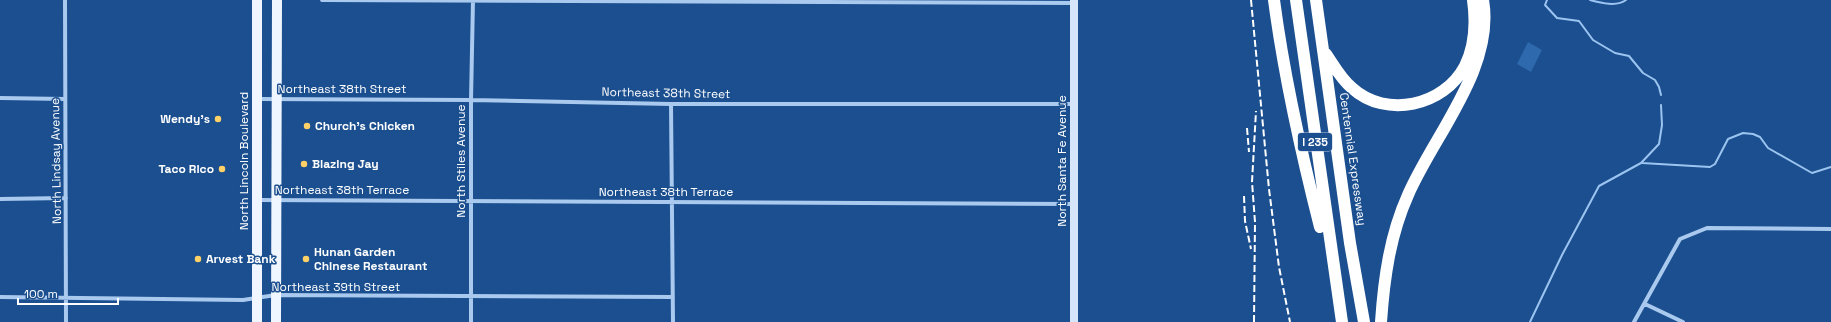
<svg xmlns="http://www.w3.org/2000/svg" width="1831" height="322" font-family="'Space Grotesk',sans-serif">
<rect width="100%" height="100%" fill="#1b4f8f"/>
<!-- green -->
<path fill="#2e69ad" d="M1528,42L1542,50L1531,72L1517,64Z"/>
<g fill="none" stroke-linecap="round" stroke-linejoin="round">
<!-- stream -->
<path stroke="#9cc4f0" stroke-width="2" d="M1547,0L1545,5L1557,18L1579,21L1593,40L1615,53L1629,56L1643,73L1655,80L1659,87L1661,95
M1590,0C1601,3 1617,7 1626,0
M1642,163L1710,167L1715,164L1728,139L1743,133L1753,134L1760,137L1768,148L1812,173L1831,167
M1530,322L1562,255L1599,186L1641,163L1659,144L1662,125L1661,105"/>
<!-- minor -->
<path stroke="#a9c9ee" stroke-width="4" d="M65,0L66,322
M322,0L1074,3
M0,98L65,99
M257,99L471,100L671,104H1074
M671,104L673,322
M0,199L66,198
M257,200L1074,204
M0,297L243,300L276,295L673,297
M1645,304L1683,322
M471,322V100L473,0
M1634,322L1680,239L1707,228L1831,229"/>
<!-- secondary -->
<path stroke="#d6e6fa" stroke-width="8" d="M1074,322V0"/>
<!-- primary -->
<path stroke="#f0f6ff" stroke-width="10" d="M257,322V0
M276,322L277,0"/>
<!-- motorway -->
<path stroke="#fff" stroke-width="12" d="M1274,0C1284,76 1301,152 1320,227
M1296,0L1342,322
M1316,0L1350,243L1364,322
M1326,54C1334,66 1341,79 1352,88C1386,119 1444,106 1465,66C1475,46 1476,22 1473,0
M1381,322C1384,278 1390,235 1408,195C1434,135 1495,68 1483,0"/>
<!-- rail -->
<path stroke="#fff" stroke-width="2" stroke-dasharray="7 3" stroke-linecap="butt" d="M1251,0L1269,189L1279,267L1290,322
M1247,128L1249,152
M1244,196L1245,221L1251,249
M1254,322L1255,222L1252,182L1256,111"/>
</g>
<!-- markers -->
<g fill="#ffd166" stroke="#1b4f8f" stroke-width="1.5">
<circle cx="218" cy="119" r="4"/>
<circle cx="307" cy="126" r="4"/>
<circle cx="304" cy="164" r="4"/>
<circle cx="222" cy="169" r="4"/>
<circle cx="198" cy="259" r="4"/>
<circle cx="306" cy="259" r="4"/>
</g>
<g text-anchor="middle" stroke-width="3" stroke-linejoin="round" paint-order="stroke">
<!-- shield labels -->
<rect fill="#1b4f8f" stroke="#bbcadd" stroke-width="1" x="1298" y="133" width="34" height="18" rx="3"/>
<g font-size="11" font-weight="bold" fill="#fff">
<text x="1315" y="146">I 235</text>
</g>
<!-- street labels -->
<g font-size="12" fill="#fff" stroke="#1b4f8f">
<text x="342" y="93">Northeast 38th Street</text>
<text transform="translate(666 93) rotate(1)" y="4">Northeast 38th Street</text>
<text transform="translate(1353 159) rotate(82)" y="4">Centennial Expressway</text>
<text transform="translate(56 161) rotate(-91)" y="4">North Lindsay Avenue</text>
<text transform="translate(244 161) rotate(-90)" y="4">North Lincoln Boulevard</text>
<text transform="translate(461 161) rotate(-90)" y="4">North Stiles Avenue</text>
<text transform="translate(1062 161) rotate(-90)" y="4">North Santa Fe Avenue</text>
<text x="342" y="194">Northeast 38th Terrace</text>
<text x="666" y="196">Northeast 38th Terrace</text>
<text x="336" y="291">Northeast 39th Street</text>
</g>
<!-- poi labels -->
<g font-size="12" font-weight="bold" fill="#fff" stroke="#1b4f8f" text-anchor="start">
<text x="210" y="123" text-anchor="end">Wendy's</text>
<text x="315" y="130">Church's Chicken</text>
<text x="312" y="168">Blazing Jay</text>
<text x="214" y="173" text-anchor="end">Taco Rico</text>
<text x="314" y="256">Hunan Garden<tspan x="314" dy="14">Chinese Restaurant</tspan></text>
<text x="206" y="263">Arvest Bank</text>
</g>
</g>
<!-- scale -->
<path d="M18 298v6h100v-6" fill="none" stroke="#ffffff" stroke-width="2"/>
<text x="24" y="298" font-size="12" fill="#ffffff" stroke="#1b4f8f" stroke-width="3" paint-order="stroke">100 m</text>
</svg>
